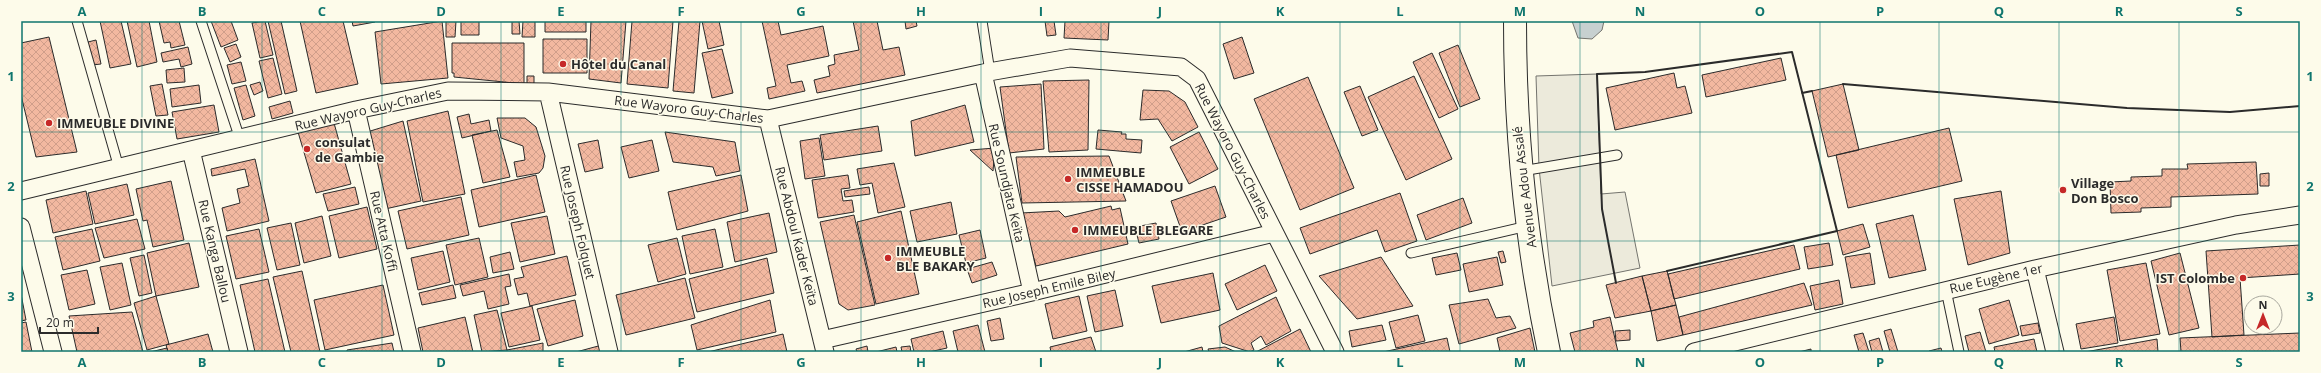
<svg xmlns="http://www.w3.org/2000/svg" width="2321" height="373" font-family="'Open Sans',sans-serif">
<defs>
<pattern id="building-cross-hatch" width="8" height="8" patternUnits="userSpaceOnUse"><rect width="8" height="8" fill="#f2b8a0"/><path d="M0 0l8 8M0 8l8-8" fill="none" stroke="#d09e8a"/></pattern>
</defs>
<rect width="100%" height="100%" fill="#fdfbea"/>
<!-- parking -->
<path fill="#eceadb" stroke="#74746e" d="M1597,74L1601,194L1625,192L1640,268L1552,286L1539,168L1536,76Z"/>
<!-- water -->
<path fill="#c7d0d0" stroke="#74746e" d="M1572,21H1604L1602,30L1592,39L1578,38Z"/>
<!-- building -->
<path fill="url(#building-cross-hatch)" stroke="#2b2b2b" d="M100,21H121L131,64L110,68Z
M127,21H149L157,62L137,67Z
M159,21H179L185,45L171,48L170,42L164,43Z
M211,21H231L238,40L221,47Z
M265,21L273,55L260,58L252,23Z
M268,21H281L297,91L285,94Z
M300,21H343L358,84L316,93Z
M352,21H375V22L353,26Z
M442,21L448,78L381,84L375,32Z
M446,21H456L455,37H446Z
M461,21H479V35H461Z
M512,21H519L520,34H512Z
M523,21H535V37H522Z
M545,21H586V32H545Z
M591,21H626L621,83L589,79Z
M632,21H673L668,88L627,84Z
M679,21H700L694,93L673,91Z
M702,21H719L724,45L708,49Z
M762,21H778L781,35L823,26L829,56L787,65L791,83L802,81L805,91L769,99L767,88L776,86Z
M853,21H877L883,50L899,47L905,75L817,93L814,80L830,76L828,66L835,64L834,55L859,50Z
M905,21H916L917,26L906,29Z
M1045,21H1054L1056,35L1047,36Z
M1065,21H1109L1108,40L1064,38Z
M49,37L77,152L36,157L21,95V43Z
M1242,37L1254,73L1234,79L1223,44Z
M543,39H587V73H543Z
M96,40L101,64L92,65L88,42Z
M452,43H524V84L454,77V73H452Z
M236,44L241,57L230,62L224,48Z
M1458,45L1480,99L1460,107L1439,53Z
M188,47L192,64L181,67L179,59L163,62L161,53Z
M722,49L733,93L712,98L702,53Z
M1432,53L1458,109L1439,118L1413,62Z
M273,58L282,94L268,98L259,61Z
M1781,58L1786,80L1706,97L1702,75Z
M241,62L246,81L232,84L227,65Z
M184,68L185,82L167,83L166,70Z
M1674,73L1677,88L1685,86L1692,113L1615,130L1606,88Z
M527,76H534V86H527Z
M1414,76L1452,159L1406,180L1368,97Z
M1308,77L1354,188L1300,210L1254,99Z
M1089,80L1088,150L1049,152L1043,81Z
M260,82L263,91L254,95L250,85Z
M162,84L168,115L156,116L150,86Z
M1041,84L1044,149L1009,153L1000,87Z
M1843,84L1859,150L1828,157L1812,91Z
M199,85L201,103L172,107L170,89Z
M246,85L255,116L243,120L234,88Z
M1360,86L1378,130L1362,136L1344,92Z
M1143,90L1169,91L1185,102L1198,127L1172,141L1158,119L1140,120Z
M290,101L293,113L272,119L269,107Z
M214,105L219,132L177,139L172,112Z
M965,105L974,142L915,156L911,121Z
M448,111L465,194L423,202L407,121Z
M469,114L471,124L489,120L491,131L462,138L457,117Z
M497,118H525L536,127L545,156L543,168L539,173L517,177L514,162L525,160L523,146L501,138Z
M403,121L421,201L385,209L367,132Z
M334,123L351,184L316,193L298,132Z
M878,126L882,151L824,160L820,135Z
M1949,128L1962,181L1848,208L1836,155Z
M497,130L510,177L483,183L472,135Z
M1098,130L1122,132L1121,134H1126V139L1142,140L1141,153L1096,149Z
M665,132L735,142L740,171L716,176L713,167L673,162Z
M1199,132L1218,169L1189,184L1170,147Z
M819,138L825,176L805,179L800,141Z
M598,140L603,168L585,172L578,144Z
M652,140L659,171L629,178L621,147Z
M995,148L993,171L970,150Z
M1109,156L1126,201L1022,203L1016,157Z
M255,159L269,221L227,231L222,208L240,203L237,189L249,186L245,169L212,176L211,169Z
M2256,162L2258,194L2171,197V207L2141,208V212L2111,213L2110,182L2131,181V177L2162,176V169H2188L2187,164Z
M894,163L905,207L878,213L872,183L860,185L857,169Z
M2269,173V186H2260V174Z
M536,175L545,212L479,227L471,190Z
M741,175L748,211L677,230L668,192Z
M848,175L850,188L841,189L843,201L852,200L854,212L818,218L812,180Z
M171,181L184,240L153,247L147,220L143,221L136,189Z
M127,184L134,215L95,224L88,193Z
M1215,186L1226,217L1182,232L1171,201Z
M355,187L359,204L328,211L323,194Z
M869,187L870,194L845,197L844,191Z
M86,191L93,224L53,233L46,200Z
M2001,191L2010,253L1968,265L1954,199Z
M1400,193L1417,241L1385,252L1377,230L1310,254L1300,228Z
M461,197L469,235L407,249L398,211Z
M1463,198L1472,223L1426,240L1417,215Z
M951,202L957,234L917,242L910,211Z
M1111,206L1112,210L1120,208L1128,244L1036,266L1021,213L1059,211L1065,217Z
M367,207L377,249L339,258L329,216Z
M901,211L919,294L876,304L857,222Z
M769,213L777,252L735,262L727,222Z
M854,215L875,305L848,310L839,304L820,222Z
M1913,215L1926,270L1889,278L1876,224Z
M322,216L331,256L304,263L295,223Z
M547,216L555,254L520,262L511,223Z
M137,219L145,249L104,258L95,228Z
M291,223L300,265L277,270L267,228Z
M1156,223L1159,239L1139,243L1135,227Z
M1863,224L1870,247L1843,255L1837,231Z
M92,229L100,261L63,270L55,237Z
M259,229L269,272L236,279L226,236Z
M715,229L723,267L690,274L682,236Z
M980,230L986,258L966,263L959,235Z
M479,238L488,277L455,285L446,245Z
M677,238L686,274L658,282L648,245Z
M189,243L199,287L156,296L147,253Z
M1829,243L1833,265L1808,269L1804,247Z
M1794,245L1800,269L1674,299L1668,274Z
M2300,245V274L2240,278L2244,335L2212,337L2206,251Z
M443,251L450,282L418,290L411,258Z
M1503,251L1506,262L1501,263L1498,252Z
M510,252L514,269L493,273L490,257Z
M1457,253L1461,270L1436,275L1432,258Z
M1870,253L1875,284L1851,288L1845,257Z
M2180,253L2199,328L2169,335L2151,261Z
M144,255L152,293L139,296L130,258Z
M567,256L576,295L530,306L527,293L518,295L514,279L524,277L521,267Z
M1381,257L1413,306L1357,319L1319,276Z
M1497,257L1503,285L1469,292L1463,264Z
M767,258L774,293L697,312L689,279Z
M992,262L997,275L972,283L967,269Z
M122,263L131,305L110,310L100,267Z
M2146,263L2160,334L2120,341L2107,270Z
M1265,265L1277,291L1237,310L1225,284Z
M87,270L95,304L69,310L61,275Z
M302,271L320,352H291L273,277Z
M1667,271L1676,305L1651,311L1642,276Z
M1213,273L1220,310L1161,323L1152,286Z
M509,274L511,286L505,287L509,304L488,309L484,291L463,296L460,285Z
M1642,276L1651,311L1615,318L1606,285Z
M685,278L695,318L626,335L616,295Z
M268,279L285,352H255L240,285Z
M1839,280L1843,304L1815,310L1810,286Z
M1804,283L1812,305L1683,335L1679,317Z
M383,285L394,335L325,350L314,300Z
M453,285L456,298L422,305L419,293Z
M1115,290L1123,326L1095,332L1087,296Z
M21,294L26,320L21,321Z
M156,296L169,344L147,350L134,303Z
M1079,296L1087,331L1053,339L1045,304Z
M1276,297L1291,331L1266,345L1261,336L1251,343L1254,350L1250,352L1222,343L1219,326Z
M1488,299L1496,318L1510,316L1516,328L1459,344L1449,305Z
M575,300L583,336L548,346L537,309Z
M770,300L776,332L697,350L691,325Z
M2009,300L2019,335L1989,344L1979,309Z
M1676,305L1683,335L1657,341L1651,311Z
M532,306L540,340L509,347L501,313Z
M497,310L507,350L482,352L474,315Z
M132,312L143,352H77L69,316Z
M1418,315L1425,341L1396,348L1389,322Z
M465,317L473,352H423L418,328Z
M1610,317L1618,352H1575L1570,333L1594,327L1593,321Z
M2114,317L2118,343L2081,349L2076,324Z
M1000,318L1004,339L991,341L987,321Z
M26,322L32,352H21V323Z
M2038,323L2040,333L2022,336L2020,326Z
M978,325L985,352H958L953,331Z
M1382,325L1386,340L1352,347L1349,331Z
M1530,328L1535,352H1500L1497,338Z
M1300,329L1311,352H1256Z
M1891,329L1898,352H1890L1884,331Z
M1630,330V340L1616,341L1615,331Z
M943,331L947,348L929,352H914L911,339Z
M1980,332L1986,352H1969L1965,336Z
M1863,333L1869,352H1859L1854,335Z
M2300,333V352H2181L2180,338Z
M208,334L213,352H168L166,345Z
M783,334L787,352H708Z
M1091,337L1096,352H1051L1050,347Z
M1447,338L1450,352H1383Z
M1879,338L1883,352H1872L1869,341Z
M2034,339L2037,352H1995L1994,347Z
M2157,339L2158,352H2085Z
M392,343L394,352H347V350Z
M543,343V352H507V350Z
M602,345L604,352H576Z
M867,346L868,352H857L856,349Z
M910,346L911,352H902L901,347Z
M896,347L897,352H876Z
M1202,347L1203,352H1184Z
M1225,347L1236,352H1209L1208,349Z
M167,348L168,352H150Z
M1941,348L1942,352H1929V351Z
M1811,349V352H1799Z"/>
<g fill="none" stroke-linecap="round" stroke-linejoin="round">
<defs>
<path id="service" d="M77,21L119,168
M201,21L240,139
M982,21L990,72
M1522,171L1617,155
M1411,253L1528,226
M1946,290L1959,352"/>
<path id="minor" d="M983,73L1032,292
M548,92L609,352
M356,110L412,352
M768,119L825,352
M191,150L239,352
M21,191L356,110L448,91L548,92L768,119L983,73L1070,58L1181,67L1197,79L1335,352
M21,227L53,352
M2035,269L2055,352
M822,340L1032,292L1274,233
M1694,352L2035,269L2236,225L2300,215"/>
<path id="tertiary" d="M1515,21C1515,132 1526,243 1549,352"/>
</defs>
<!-- service casing -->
<use href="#service" stroke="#2b2b2b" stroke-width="11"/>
<!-- minor casing -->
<use href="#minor" stroke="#2b2b2b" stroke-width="19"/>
<!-- tertiary casing -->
<use href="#tertiary" stroke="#2b2b2b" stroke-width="24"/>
<!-- service -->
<use href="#service" stroke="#fdfbea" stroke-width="9"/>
<!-- minor -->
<use href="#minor" stroke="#fdfbea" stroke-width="17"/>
<!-- tertiary -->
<use href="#tertiary" stroke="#fdfbea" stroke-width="22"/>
<!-- wall -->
<path stroke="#2b2b2b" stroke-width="2" d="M1843,84L2127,108L2230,112L2300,106
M1802,93L1812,91
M1616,283L1602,209L1597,74L1645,72L1792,52L1837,231L1667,271"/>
</g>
<!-- grid -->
<path fill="none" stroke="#0f766e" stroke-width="1" stroke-opacity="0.55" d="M142,21V352M262,21V352M382,21V352M501,21V352M621,21V352M741,21V352M861,21V352M981,21V352M1101,21V352M1220,21V352M1340,21V352M1460,21V352M1580,21V352M1700,21V352M1820,21V352M1939,21V352M2059,21V352M2179,21V352M21,132H2300M21,241H2300"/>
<!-- markers -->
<g fill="#c62828" stroke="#fdfbea" stroke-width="1.5">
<circle cx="563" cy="64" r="4"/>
<circle cx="49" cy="123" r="4"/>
<circle cx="307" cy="149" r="4"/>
<circle cx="1068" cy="179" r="4"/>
<circle cx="2063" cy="190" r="4"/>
<circle cx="1075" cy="230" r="4"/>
<circle cx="888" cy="258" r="4"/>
<circle cx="2243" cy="278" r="4"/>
</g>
<g text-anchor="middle" stroke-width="3" stroke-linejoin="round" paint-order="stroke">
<!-- poi labels -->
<g font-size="13" font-weight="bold" fill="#2b2b2b" stroke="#fdfbea" text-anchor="start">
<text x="571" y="69">Hôtel du Canal</text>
<text x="57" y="128">IMMEUBLE DIVINE</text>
<text x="315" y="147">consulat<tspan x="315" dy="15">de Gambie</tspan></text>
<text x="1076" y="177">IMMEUBLE<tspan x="1076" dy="15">CISSE HAMADOU</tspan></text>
<text x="2071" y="188">Village<tspan x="2071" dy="15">Don Bosco</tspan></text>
<text x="1083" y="235">IMMEUBLE BLEGARE</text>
<text x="896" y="256">IMMEUBLE<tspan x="896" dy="15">BLE BAKARY</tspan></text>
<text x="2235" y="283" text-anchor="end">IST Colombe</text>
</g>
<!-- street labels -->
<g font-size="13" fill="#2b2b2b" stroke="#fdfbea">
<text transform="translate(368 109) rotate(-13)" y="5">Rue Wayoro Guy-Charles</text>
<text transform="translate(689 109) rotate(7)" y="5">Rue Wayoro Guy-Charles</text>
<text transform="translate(1233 151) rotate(63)" y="5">Rue Wayoro Guy-Charles</text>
<text transform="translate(1007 183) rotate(77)" y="5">Rue Soundjata Keïta</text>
<text transform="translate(1524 187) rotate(-97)" y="5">Avenue Adou Assalé</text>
<text transform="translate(578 222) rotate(77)" y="5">Rue Joseph Folquet</text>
<text transform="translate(384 231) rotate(77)" y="5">Rue Atta Koffi</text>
<text transform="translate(797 236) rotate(76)" y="5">Rue Abdoul Kader Keïta</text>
<text transform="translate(215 251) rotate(77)" y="5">Rue Kanga Ballou</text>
<text transform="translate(1996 278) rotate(-13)" y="5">Rue Eugène 1er</text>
<text transform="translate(1049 288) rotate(-13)" y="5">Rue Joseph Emile Biley</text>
</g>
</g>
<!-- border -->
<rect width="2321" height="373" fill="none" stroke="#fdfbea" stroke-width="44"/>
<!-- north arrow -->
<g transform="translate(2263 315)"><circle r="19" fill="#fdfbea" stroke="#a9a89e"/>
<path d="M0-3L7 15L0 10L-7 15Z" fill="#c62828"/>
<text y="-6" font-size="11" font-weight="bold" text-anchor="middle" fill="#2b2b2b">N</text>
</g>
<!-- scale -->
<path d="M40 327v6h58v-6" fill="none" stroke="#2b2b2b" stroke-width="2"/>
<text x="46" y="327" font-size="12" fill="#2b2b2b" stroke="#fdfbea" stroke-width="3" paint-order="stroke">20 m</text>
<rect x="22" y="22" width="2277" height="329" fill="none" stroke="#0f766e" stroke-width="1.5"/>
<g font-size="13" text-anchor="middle" font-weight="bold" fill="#0f766e">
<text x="82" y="16">A</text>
<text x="202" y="16">B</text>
<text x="322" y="16">C</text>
<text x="441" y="16">D</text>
<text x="561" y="16">E</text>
<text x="681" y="16">F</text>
<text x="801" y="16">G</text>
<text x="921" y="16">H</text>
<text x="1041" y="16">I</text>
<text x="1160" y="16">J</text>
<text x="1280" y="16">K</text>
<text x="1400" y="16">L</text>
<text x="1520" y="16">M</text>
<text x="1640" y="16">N</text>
<text x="1760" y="16">O</text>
<text x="1880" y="16">P</text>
<text x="1999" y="16">Q</text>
<text x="2119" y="16">R</text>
<text x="2239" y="16">S</text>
<text x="11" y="81">1</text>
<text x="2310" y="81">1</text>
<text x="11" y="191">2</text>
<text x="2310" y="191">2</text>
<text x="11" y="301">3</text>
<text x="2310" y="301">3</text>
<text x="82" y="367">A</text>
<text x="202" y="367">B</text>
<text x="322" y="367">C</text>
<text x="441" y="367">D</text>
<text x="561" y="367">E</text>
<text x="681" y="367">F</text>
<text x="801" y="367">G</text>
<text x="921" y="367">H</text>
<text x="1041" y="367">I</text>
<text x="1160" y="367">J</text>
<text x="1280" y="367">K</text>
<text x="1400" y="367">L</text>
<text x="1520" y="367">M</text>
<text x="1640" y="367">N</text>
<text x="1760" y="367">O</text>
<text x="1880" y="367">P</text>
<text x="1999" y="367">Q</text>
<text x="2119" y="367">R</text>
<text x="2239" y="367">S</text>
</g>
</svg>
